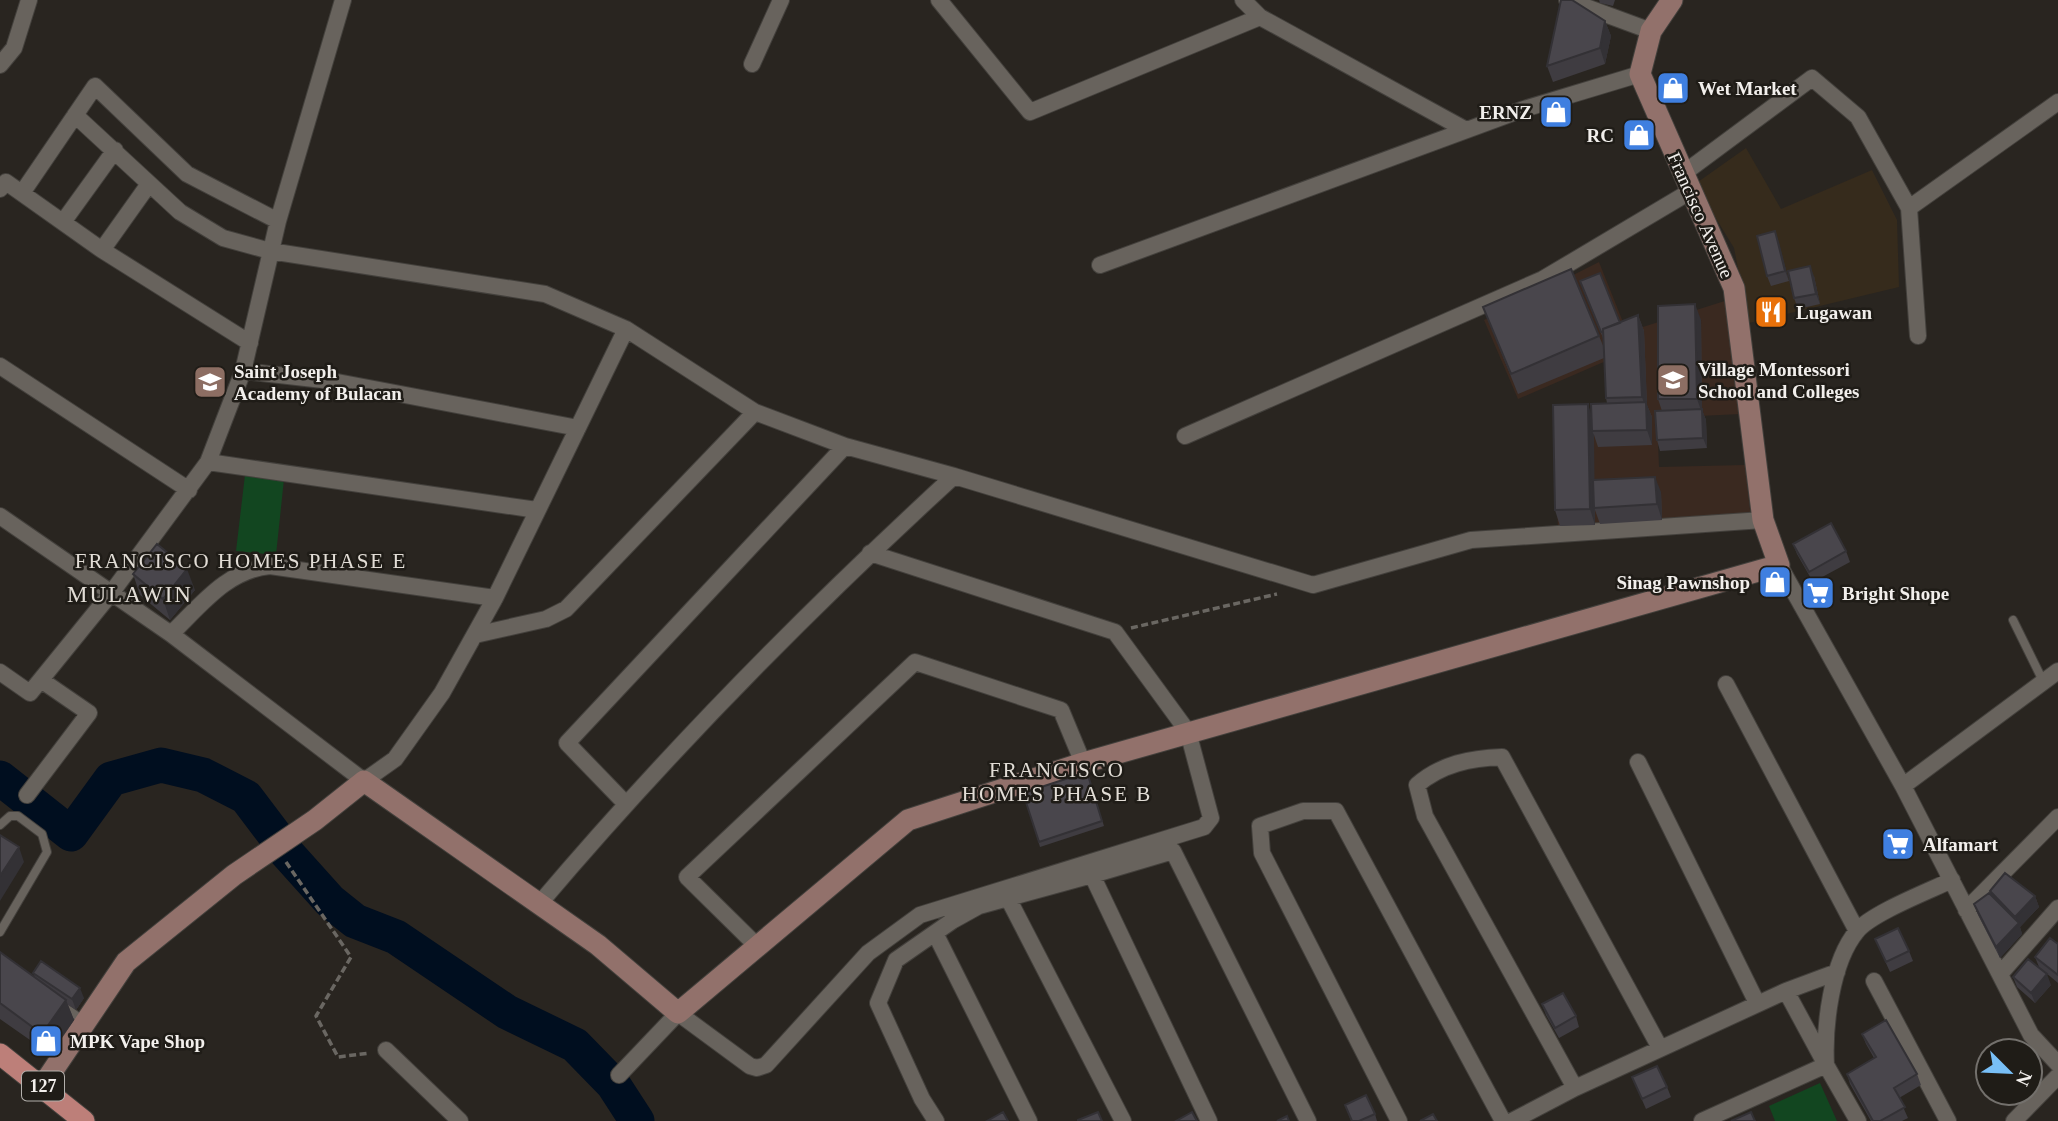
<svg xmlns="http://www.w3.org/2000/svg" width="2058" height="1121" font-family="'Times New Roman',serif">
<rect width="100%" height="100%" fill="#292520"/>
<!-- industrial -->
<path fill="#362b1c" d="M1746,148L1781,209L1872,170L1897,220L1899,287L1749,323L1734,248L1695,184Z"/>
<!-- education -->
<path fill="#3a2920" d="M1599,262L1627,332L1731,299L1741,414L1657,418L1659,467L1745,465L1751,519L1558,530L1554,418L1608,415L1606,361L1518,399L1484,320Z"/>
<!-- garden -->
<path fill="#124620" d="M245,475L284,479L276,555L236,551Z
M1820,1083L1837,1121H1775L1769,1106Z"/>
<g fill="none" stroke-linecap="round" stroke-linejoin="round">
<!-- river -->
<path stroke="#000e1f" stroke-width="35" d="M0,778L71,834L111,779L161,765L203,775L246,797L274,834
M286,852L330,901L355,921L396,937L507,1012L575,1045L613,1084L637,1121"/>
<defs>
<path id="lane" d="M2013,620L2044,683
M0,825L10,816H18L42,834L47,852L0,932
M62,1005L85,1022"/>
<path id="street" d="M939,0L1030,112L1260,17
M1243,0L1260,17L1466,130
M1567,0L1651,31
M752,64L781,0
M0,65L14,48L29,0
M75,115L180,212L223,238L270,251L545,294L626,329L755,412L845,446L954,476L1313,585L1471,540L1763,520
M1684,173L1812,78L1858,117L1909,208L1918,336
M0,189L6,182L102,250L250,343
M22,193L95,86L187,174L278,221
M1909,208L2058,102
M63,222L115,150
M102,250L149,184
M1100,265L1524,109L1640,74
M0,366L189,490
M243,371L332,381L578,428
M1185,436L1543,279L1691,191
M208,462L537,510
M0,516L171,634L364,781L395,759L442,693L495,598L626,329
M1779,565L1903,786L2031,1035L2058,1064
M171,634C201,605 227,570 270,566L495,598
M475,635L546,619L566,609L755,412
M0,672L30,693L112,592L208,462L243,371L278,221L343,0
M1726,684L1857,931
M1638,762L1757,1003
M1903,786L2058,671
M27,795L89,713L41,680
M625,803L567,743L845,446
M1008,898L1123,1121
M540,903C668,752 808,610 954,476
M1966,910L2058,817
M935,933L1029,1121
M756,945L687,877L915,662L1061,710L1083,763
M1837,972L1786,991L1826,1065C1824,1027 1831,962 1857,931C1872,913 1929,891 1952,880
M2000,974L2058,908
M1874,981L1948,1121
M386,1050L460,1121
M619,1075L678,1013L750,1066L757,1068L766,1065L868,953L920,915L1204,827L1211,818L1188,732L1115,632L870,553
M1575,1088L1425,816L1417,785C1441,764 1471,758 1502,757L1660,1048
M936,1121L922,1099L878,1003L896,960L952,921L979,906L1092,875
M1209,1121L1092,875L1173,851L1308,1121
M1399,1121L1262,853L1260,826L1303,811H1336L1503,1121
M1512,1121L1575,1088L1786,991
M1702,1121L1826,1065L1858,1121
M2014,1121L2058,1076"/>
<path id="secondary" d="M43,1085L126,962L234,875L315,820L364,781L598,945L678,1013L908,820L1083,763L1779,565L1763,520L1734,288L1640,74L1651,31L1672,0"/>
<path id="primary" d="M0,1054L84,1121"/>
</defs>
<!-- lane casing -->
<use href="#lane" stroke="#43403c" stroke-width="10"/>
<!-- street casing -->
<use href="#street" stroke="#43403c" stroke-width="18"/>
<!-- secondary casing -->
<use href="#secondary" stroke="#43403c" stroke-width="23"/>
<!-- primary casing -->
<use href="#primary" stroke="#43403c" stroke-width="23"/>
<!-- path -->
<path stroke="#6a6762" stroke-width="3.5" stroke-dasharray="7 3.5" stroke-linecap="butt" d="M1131,628L1277,594
M286,862L351,957L316,1016L338,1057L370,1053"/>
<!-- lane -->
<use href="#lane" stroke="#68635d" stroke-width="8"/>
<!-- street -->
<use href="#street" stroke="#68635d" stroke-width="16"/>
<!-- secondary -->
<use href="#secondary" stroke="#92716b" stroke-width="21"/>
<!-- primary -->
<use href="#primary" stroke="#bd7f79" stroke-width="21"/>
</g>
<!-- wall -->
<path fill="#3f3c41" d="M1599,0H1615L1613,6L1600,3Z
M1605,21L1611,36L1605,64L1553,82L1547,66Z
M1775,231L1789,281L1771,286L1767,276Z
M1814,276L1820,304L1798,309L1794,298Z
M1584,292L1620,323L1638,315L1644,331L1647,405L1652,417V445L1598,447L1594,435V480L1661,492L1662,520L1600,524L1595,510V525L1560,526L1555,510L1592,416L1607,403L1606,398L1604,358L1518,394L1483,307L1599,336L1604,348L1603,338Z
M1701,320L1702,410L1706,420L1707,448L1660,451L1657,440L1662,411L1658,399Z
M1793,544L1846,551L1850,562L1813,582L1797,554Z
M133,574L195,590L170,620L140,595Z
M1087,772L1104,826L1040,847L1023,793Z
M1990,891L2035,896L2039,907L2020,927L2022,934L2000,958L1978,915L1974,904L1991,895Z
M1875,939L1909,951L1913,961L1890,972Z
M2058,944V983L2039,967L2035,957Z
M0,952L35,977L33,973L84,998L76,1010L68,1005L74,1020L50,1054L0,1019Z
M2013,977L2051,985L2035,1003L2017,987Z
M1542,1004L1576,1016L1579,1027L1559,1038L1546,1015Z
M1862,1034L1917,1074L1921,1085L1899,1098L1908,1118L1902,1121H1871L1850,1084L1847,1074L1874,1058L1866,1044Z
M1632,1077L1667,1087L1671,1097L1646,1109Z
M1345,1105L1375,1114L1377,1121H1351Z"/>
<!-- shaded-wall -->
<path fill="#333135" d="M1605,21L1611,36L1605,64L1600,48Z
M1775,231L1779,242L1789,281L1785,271Z
M1810,266L1814,276L1820,304L1816,294Z
M1695,304L1701,320L1702,410L1706,420L1707,448L1703,438L1702,413L1697,399Z
M1638,315L1644,331L1647,405L1652,417V445L1647,430L1646,409L1642,397Z
M1588,404L1593,420L1592,431L1594,435L1595,525L1590,509Z
M1655,477L1661,492L1662,520L1657,504Z
M187,569L195,590L170,620L163,599Z
M19,847L24,862L0,901V876Z
M2035,896L2039,907L2020,927L2022,934L2000,958L1996,947L2018,924L2015,917Z
M2047,974L2051,985L2035,1003L2031,993Z
M80,988L84,998L76,1010L72,999Z
M66,1000L74,1020L50,1054L42,1034Z"/>
<!-- building -->
<path fill="#49464c" stroke="#333135" stroke-width="2" d="M1561,0H1572L1605,21L1600,48L1547,66Z
M1775,231L1785,271L1767,276L1757,236Z
M1810,266L1816,294L1794,298L1788,271Z
M1571,269L1599,336L1511,374L1483,307Z
M1600,273L1620,323L1603,329V332H1601L1580,281Z
M1695,304L1697,399H1658V306Z
M1638,315L1642,397L1606,398L1603,329Z
M1646,402L1647,430L1592,431L1591,404Z
M1588,404L1590,509L1555,510L1553,405Z
M1702,409L1703,438L1657,440L1655,411Z
M1655,477L1657,504L1594,508L1593,480Z
M1831,523L1846,551L1809,572L1793,544Z
M157,544L187,569L163,599L133,574Z
M1087,772L1102,821L1039,842L1023,793Z
M0,835L19,847L0,876Z
M2005,873L2035,896L2015,917L1990,891Z
M1989,893L2019,923L1996,947L1974,904Z
M1898,928L1909,951L1886,962L1875,939Z
M2050,938L2058,944V975L2035,957Z
M0,952L66,1000L42,1034L0,1003Z
M2028,959L2047,974L2031,993L2013,977Z
M41,961L80,988L72,999L33,973Z
M1563,993L1576,1016L1555,1028L1542,1004Z
M1886,1020L1917,1074L1894,1088L1905,1107L1880,1121H1873L1847,1074L1876,1057L1862,1034Z
M1657,1066L1667,1087L1642,1099L1632,1077Z
M1366,1095L1375,1114L1359,1121H1352L1345,1105Z
M1003,1112L1008,1121H987Z
M1098,1112L1102,1121H1078V1120Z
M1192,1112L1197,1121H1176Z
M1751,1112L1755,1121H1731Z
M1433,1114L1437,1121H1420Z
M1287,1116L1289,1121H1277Z"/>
<!-- icons -->
<defs>
<symbol id="shop-square" viewBox="-11 -11 22 22"><rect x="-9" y="-9" width="18" height="18" rx="4" fill="#3f7fe0" stroke="#1f1c17"/><path d="M-5-2.5h2.3a2.7 3.5 0 0 1 5.4 0H5L5.5 6h-11ZM-1.5-2.5h3a1.5 2.3 0 0 0-3 0Z" fill="#fff"/></symbol>
<symbol id="restaurant-square" viewBox="-11 -11 22 22"><rect x="-9" y="-9" width="18" height="18" rx="4" fill="#e8710a" stroke="#1f1c17"/><path d="M-5-6h1v4h1v-4h1v4h1v-4h1v5L-1.5 .5V6h-2V.5L-5-1ZM5-6V6H3V1.5H1.5Q1.5-4 5-6Z" fill="#fff"/></symbol>
<symbol id="school-square" viewBox="-11 -11 22 22"><rect x="-9" y="-9" width="18" height="18" rx="4" fill="#8d6e63" stroke="#1f1c17"/><path d="M0-5L7-2L0 1L-7-2ZM-4 1L0 2.5L4 1V4Q0 6-4 4Z" fill="#fff"/></symbol>
<symbol id="supermarket-square" viewBox="-11 -11 22 22"><rect x="-9" y="-9" width="18" height="18" rx="4" fill="#3f7fe0" stroke="#1f1c17"/><path d="M-6-5.5h2.5l.6 2H6L4.5 2H-2.5L-4.4-4H-6ZM-1.5 3.2a1.3 1.3 0 1 0 .1 0ZM3 3.2a1.3 1.3 0 1 0 .1 0Z" fill="#fff"/></symbol>
</defs>
<g fill-rule="evenodd">
<use href="#shop-square" x="1654" y="69" width="38" height="38"/>
<use href="#shop-square" x="1537" y="93" width="38" height="38"/>
<use href="#shop-square" x="1620" y="116" width="38" height="38"/>
<use href="#restaurant-square" x="1752" y="293" width="38" height="38"/>
<use href="#school-square" x="1654" y="361" width="38" height="38"/>
<use href="#school-square" x="191" y="363" width="38" height="38"/>
<use href="#shop-square" x="1756" y="563" width="38" height="38"/>
<use href="#supermarket-square" x="1799" y="574" width="38" height="38"/>
<use href="#supermarket-square" x="1879" y="825" width="38" height="38"/>
<use href="#shop-square" x="27" y="1022" width="38" height="38"/>
</g>
<g text-anchor="middle" stroke-width="5" stroke-linejoin="round" paint-order="stroke">
<!-- shield labels -->
<rect fill="#1f1c17" stroke="#b3b0ac" stroke-width="2" x="22" y="1071.5" width="42" height="29" rx="5"/>
<g font-size="18" font-weight="bold" fill="#f2efec">
<text x="43" y="1092">127</text>
</g>
<!-- poi labels -->
<g font-size="19" font-weight="bold" fill="#f2efec" stroke="#1f1c17" text-anchor="start">
<text x="1698" y="95">Wet Market</text>
<text x="1532" y="119" text-anchor="end">ERNZ</text>
<text x="1614" y="142" text-anchor="end">RC</text>
<text x="1796" y="319">Lugawan</text>
<text x="1698" y="376">Village Montessori<tspan x="1698" dy="22">School and Colleges</tspan></text>
<text x="234" y="378">Saint Joseph<tspan x="234" dy="22">Academy of Bulacan</tspan></text>
<text x="1750" y="589" text-anchor="end">Sinag Pawnshop</text>
<text x="1842" y="600">Bright Shope</text>
<text x="1923" y="851">Alfamart</text>
<text x="70" y="1048">MPK Vape Shop</text>
</g>
<!-- street labels -->
<g font-size="19" fill="#f2efec" stroke="#1f1c17">
<text transform="translate(1701 215) rotate(66)" y="7">Francisco Avenue</text>
</g>
<!-- neighbourhood labels -->
<g font-size="21" letter-spacing="2" fill="#e2ddd6" stroke="#1f1c17">
<text x="241" y="568">FRANCISCO HOMES PHASE E</text>
<text x="1057" y="777">FRANCISCO<tspan x="1057" dy="24">HOMES PHASE B</tspan></text>
</g>
<!-- quarter labels -->
<g font-size="23" letter-spacing="2" fill="#e2ddd6" stroke="#1f1c17">
<text x="130" y="602">MULAWIN</text>
</g>
</g>
<!-- north arrow -->
<g transform="translate(2009 1072) rotate(114)"><circle r="33" fill="#1f1c17" stroke="#73706c" stroke-width="2"/>
<path d="M0-5L12 26L0 18L-12 26Z" fill="#78bff7"/>
<text y="-10" font-size="19" font-weight="bold" text-anchor="middle" fill="#f2efec">N</text>
</g>
</svg>
